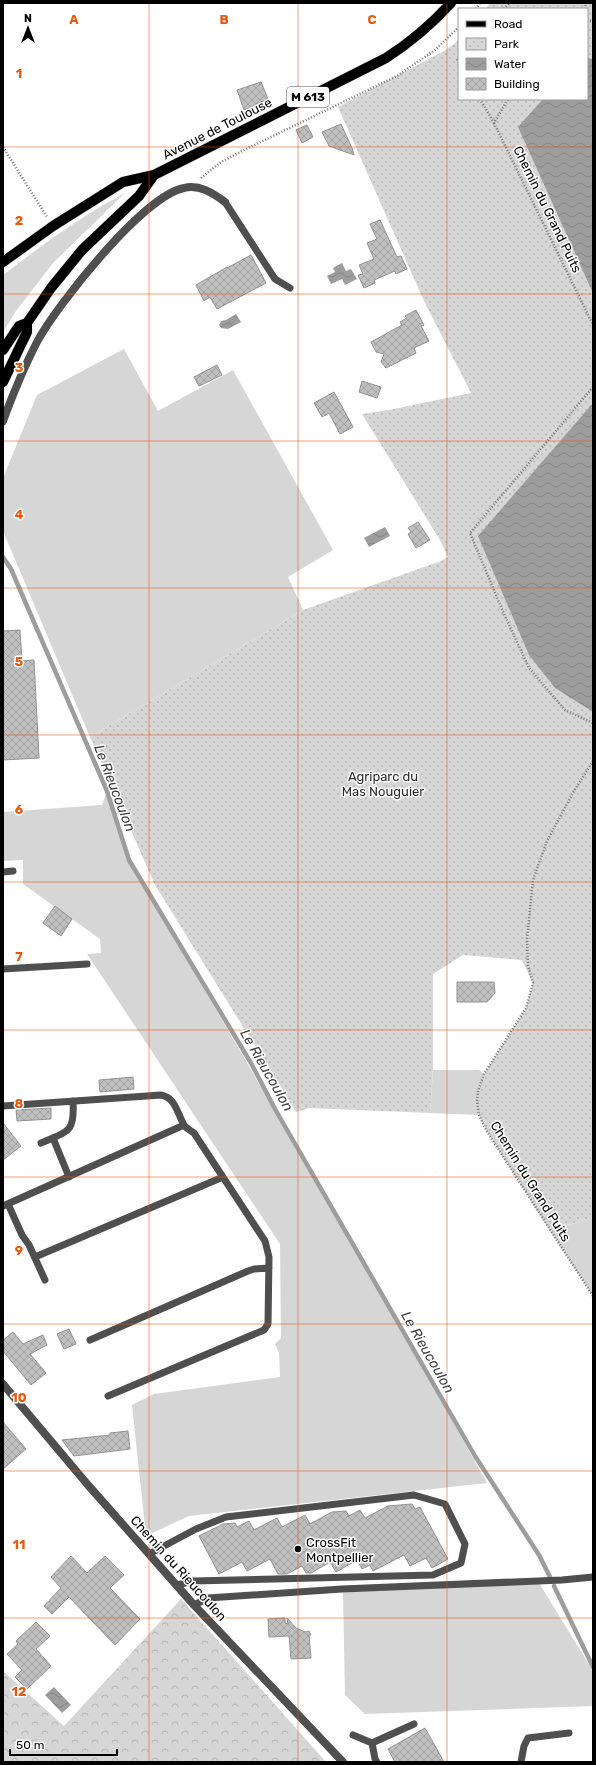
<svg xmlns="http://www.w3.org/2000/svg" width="596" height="1765" font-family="Rubik,sans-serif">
<defs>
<pattern id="forest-crowns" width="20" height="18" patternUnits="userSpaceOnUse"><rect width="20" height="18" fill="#d6d6d6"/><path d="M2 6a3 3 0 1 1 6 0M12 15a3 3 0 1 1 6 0" fill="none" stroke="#b6b6b6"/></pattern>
<pattern id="park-dots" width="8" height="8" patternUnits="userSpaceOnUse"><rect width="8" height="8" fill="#d6d6d6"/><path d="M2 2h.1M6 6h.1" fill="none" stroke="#b6b6b6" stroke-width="1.8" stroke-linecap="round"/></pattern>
<pattern id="water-waves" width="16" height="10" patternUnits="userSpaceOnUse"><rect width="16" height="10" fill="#9d9d9d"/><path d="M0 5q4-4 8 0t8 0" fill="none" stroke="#858585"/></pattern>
<pattern id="building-cross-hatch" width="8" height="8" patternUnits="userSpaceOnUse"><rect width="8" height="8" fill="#bfbfbf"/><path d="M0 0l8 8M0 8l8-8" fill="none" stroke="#a2a2a2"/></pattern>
</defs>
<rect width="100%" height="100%" fill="#fff"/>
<!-- grass -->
<path fill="#d6d6d6" d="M125,193L53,263L16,311L3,332V275C42,245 81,216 125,193Z
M124,349L158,411L233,370L333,550L288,577L303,610L90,737L3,531V478L37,395Z
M107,791L129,860L389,1307L487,1483L189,1516L146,1536L132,1405L154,1394L280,1377L279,1353L275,1344L281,1338L280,1244L87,954L101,953L100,939L23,884V860L3,861V812L102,805Z
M433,1070H479L484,1074C478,1089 476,1099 479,1115L430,1113Z
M593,1217V1296L550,1231Z
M539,1583L593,1671V1706L365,1714L345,1695L343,1592Z"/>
<!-- forest -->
<path fill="url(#forest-crowns)" d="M181,1599L326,1762H3V1671L64,1726Z"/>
<!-- park -->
<path fill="url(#park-dots)" d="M490,3H593V1217L550,1231L486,1130L479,1115L477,1101L478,1091L484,1074L526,1008L533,983L522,960L463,955L433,974V1070L430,1113L309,1108L296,1112L155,885L90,737L303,610L441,561L448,557L440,540L362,414L389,410L471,393L424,301L338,107L444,51L454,44L459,39V99H587V9H485Z"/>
<!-- water -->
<path fill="url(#water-waves)" d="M587,58L593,59V293L518,127L543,99H587Z
M342,263L346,271L351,269L357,279L345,285L342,279L331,284L327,276L335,272L333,268Z
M236,314L241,322L228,329L221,328L219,325L221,321L226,320Z
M593,403V712L555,688L529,655L478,536Z
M385,527L390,536L369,547L364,538Z
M54,1687L71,1705L62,1713L45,1695Z"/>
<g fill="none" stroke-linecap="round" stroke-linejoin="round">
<!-- stream -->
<path stroke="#9d9d9d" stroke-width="4.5" d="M3,557L11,569L107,791L129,860L251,1063L275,1109L475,1456L539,1555L550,1577
M554,1586L593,1667"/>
</g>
<!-- building -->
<path fill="url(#building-cross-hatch)" stroke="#939393" d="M261,82L268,99L244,110L237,90Z
M341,124L352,148L354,155L329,146L322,132Z
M307,125L313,137L302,143L296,130Z
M380,220L397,257L401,256L407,269L396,274L395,271L374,280L375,283L364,288L358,275L363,274L359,265L374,259L367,243L377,239L370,224Z
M251,255L266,283L217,309L210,297L204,301L196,285L227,267V268Z
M416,310L424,325L421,326L429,341L414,348L416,353L386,368L381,362L384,354L376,352L371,342L402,325L400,322L407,318L405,316Z
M217,365L222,375L199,386L194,377Z
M362,381L381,387L377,398L359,392Z
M334,392L353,427L340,434L329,413L322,417L314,403Z
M418,522L430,540L416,548L408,534L411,532L408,528Z
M20,630L22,661L34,660L39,758L3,760V631Z
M55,906L72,919L61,936L43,923Z
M457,982H494L495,993L487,1002H457Z
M133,1077L134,1089L100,1092L99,1080Z
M51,1108V1119L17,1121L16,1110Z
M3,1123L21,1146L3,1160Z
M69,1329L76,1344L64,1349L57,1334Z
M13,1332L23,1344L43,1335L47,1345L30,1354L46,1373L31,1385L3,1351V1340Z
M3,1422L26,1449L3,1469Z
M128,1431L130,1449L74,1456L62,1440L110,1435V1433Z
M412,1504L415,1509L420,1507L448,1559L432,1568L426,1558L410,1566L404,1555L373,1571L370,1565L362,1569L357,1560L336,1572L330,1562L311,1573H306L302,1566L287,1574H278L270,1559L247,1571L242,1562L219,1574L199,1536L223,1524L235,1523L237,1527L249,1521L254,1530L277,1518L282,1527L305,1515L310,1524L332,1512L346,1511L349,1516L360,1510L365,1518L388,1506Z
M71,1556L87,1573L105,1556L124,1575L110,1588L140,1619L115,1645L69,1597L52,1614L44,1606L61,1588L51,1577Z
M285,1618V1623L288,1624L287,1618L296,1628L305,1632L309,1631L311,1635H309L311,1658L291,1659L289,1636L269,1637L268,1619Z
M36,1622L50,1636L36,1649L51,1666L27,1689L15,1677L22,1670L7,1654L18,1644L16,1641Z
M425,1728L444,1762H395L388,1749Z"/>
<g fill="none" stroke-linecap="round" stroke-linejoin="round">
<defs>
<path id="primary" d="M3,262L53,226L123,182L154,175L386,58C411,42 431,25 451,3
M3,350L19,326L27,323L51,288L82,250L139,196L154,175
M3,382L27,332V323"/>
</defs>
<!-- primary casing -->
<use href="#primary" stroke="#dbdbdb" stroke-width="11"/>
<!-- path -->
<path stroke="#717171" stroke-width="2.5" stroke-dasharray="1 2" stroke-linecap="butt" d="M476,9L480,3
M504,9L509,3
M585,9L586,3
M587,20L593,21
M459,57L457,59L459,62
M480,99L494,123L508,99
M494,123L593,325
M3,147L47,217
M201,178L221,162L244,150L397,76L435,50L459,27
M593,387L470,533L504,614L529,668L565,710L593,723
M593,761L574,791L547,841L533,880L527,939L528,966L533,983L526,1008L484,1074L478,1091L477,1101L479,1115L486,1130L593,1296"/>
<!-- lane -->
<path stroke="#4f4f4f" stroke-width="7" d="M225,202L275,279L290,288
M3,872L13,871
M3,969L87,964
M3,1106L161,1095C176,1098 177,1113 184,1125C186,1128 191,1131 194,1133L265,1241L269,1257L268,1324L264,1330L108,1396
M53,1138L69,1177
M41,1143C68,1131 75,1133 73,1101
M8,1204L22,1235L29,1245L45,1280
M3,1206L184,1125
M35,1257L223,1177
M90,1340L248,1271L254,1269L269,1268
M149,1554L196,1529L226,1517L414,1495L445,1504L465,1544L461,1563L433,1575L193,1581L177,1585
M194,1605L208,1598L342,1589L562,1580L593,1577
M353,1735L372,1743
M377,1762L375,1759L372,1743L414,1724
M521,1762L524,1746L528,1738L569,1733"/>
<!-- street -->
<path stroke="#4f4f4f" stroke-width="8" d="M3,421C13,394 24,367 37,342C57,305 143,196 184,188C199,184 213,193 225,202
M3,1384L88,1485L194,1605L343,1762"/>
<!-- primary -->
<use href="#primary" stroke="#000" stroke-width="10"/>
</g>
<!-- grid -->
<path fill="none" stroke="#e8590c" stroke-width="1" stroke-opacity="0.55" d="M149,3V1762M298,3V1762M447,3V1762M3,147H593M3,294H593M3,441H593M3,588H593M3,735H593M3,882H593M3,1030H593M3,1177H593M3,1324H593M3,1471H593M3,1618H593"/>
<!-- markers -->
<circle fill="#000" stroke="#fff" stroke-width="1.5" cx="298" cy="1549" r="4"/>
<g text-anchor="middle" stroke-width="3" stroke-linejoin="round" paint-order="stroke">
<!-- shield labels -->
<rect fill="#fff" stroke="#4c4c4c" stroke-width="1" x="287" y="87" width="42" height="20" rx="3"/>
<g font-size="12" font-weight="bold" fill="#000">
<text x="308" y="101">M 613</text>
</g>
<!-- street labels -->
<g font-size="13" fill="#000" stroke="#fff">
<text transform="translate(217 128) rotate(-27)" y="5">Avenue de Toulouse</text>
<text transform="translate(548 209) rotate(64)" y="5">Chemin du Grand Puits</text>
<text transform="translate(531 1181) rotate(58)" y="5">Chemin du Grand Puits</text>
<text transform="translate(179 1568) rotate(48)" y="5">Chemin du Rieucoulon</text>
</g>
<!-- park labels -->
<g font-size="13" fill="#2d2d2d" stroke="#fff">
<text x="383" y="781">Agriparc du<tspan x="383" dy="15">Mas Nouguier</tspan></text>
</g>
<!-- poi labels -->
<g font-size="13" fill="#000" stroke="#fff" text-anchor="start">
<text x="306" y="1547">CrossFit<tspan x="306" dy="15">Montpellier</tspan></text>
</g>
<!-- water labels -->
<g font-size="14" font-style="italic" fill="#3e3e3e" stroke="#fff">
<text transform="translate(115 788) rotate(69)" y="5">Le Rieucoulon</text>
<text transform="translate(267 1070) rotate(60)" y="5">Le Rieucoulon</text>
<text transform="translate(428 1352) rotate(60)" y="5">Le Rieucoulon</text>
</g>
</g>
<g font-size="13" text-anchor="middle" font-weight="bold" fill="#e8590c" stroke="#fff" stroke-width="3" stroke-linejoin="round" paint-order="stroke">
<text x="74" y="24">A</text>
<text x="224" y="24">B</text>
<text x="372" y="24">C</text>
<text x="19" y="78">1</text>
<text x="19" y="225">2</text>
<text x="19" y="372">3</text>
<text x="19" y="519">4</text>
<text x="19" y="666">5</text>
<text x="19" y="814">6</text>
<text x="19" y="961">7</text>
<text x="19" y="1108">8</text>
<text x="19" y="1255">9</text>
<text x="19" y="1402">10</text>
<text x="19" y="1549">11</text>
<text x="19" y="1696">12</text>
</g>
<!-- border -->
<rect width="596" height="1765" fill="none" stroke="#000000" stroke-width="8"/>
<!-- legend -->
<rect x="458" y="8" width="130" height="92" fill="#ffffff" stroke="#999999"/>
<rect x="466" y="21" width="20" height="6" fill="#000000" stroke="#999999"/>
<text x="494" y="28" font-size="12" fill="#000000">Road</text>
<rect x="466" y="38" width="20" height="12" fill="url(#park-dots)" stroke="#999999"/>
<text x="494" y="48" font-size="12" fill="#000000">Park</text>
<rect x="466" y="58" width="20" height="12" fill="url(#water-waves)" stroke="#999999"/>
<text x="494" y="68" font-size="12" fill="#000000">Water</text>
<rect x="466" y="78" width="20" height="12" fill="url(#building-cross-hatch)" stroke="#999999"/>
<text x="494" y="88" font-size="12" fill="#000000">Building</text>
<!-- north arrow -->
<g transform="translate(28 28)" stroke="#ffffff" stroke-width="3" paint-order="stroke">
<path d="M0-3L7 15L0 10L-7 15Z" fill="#000000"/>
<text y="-6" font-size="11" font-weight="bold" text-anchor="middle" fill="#000000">N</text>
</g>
<!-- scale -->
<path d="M10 1749v6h107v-6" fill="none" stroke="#000000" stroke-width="2"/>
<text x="16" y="1749" font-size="12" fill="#000000" stroke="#ffffff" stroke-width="3" paint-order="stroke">50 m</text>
</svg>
